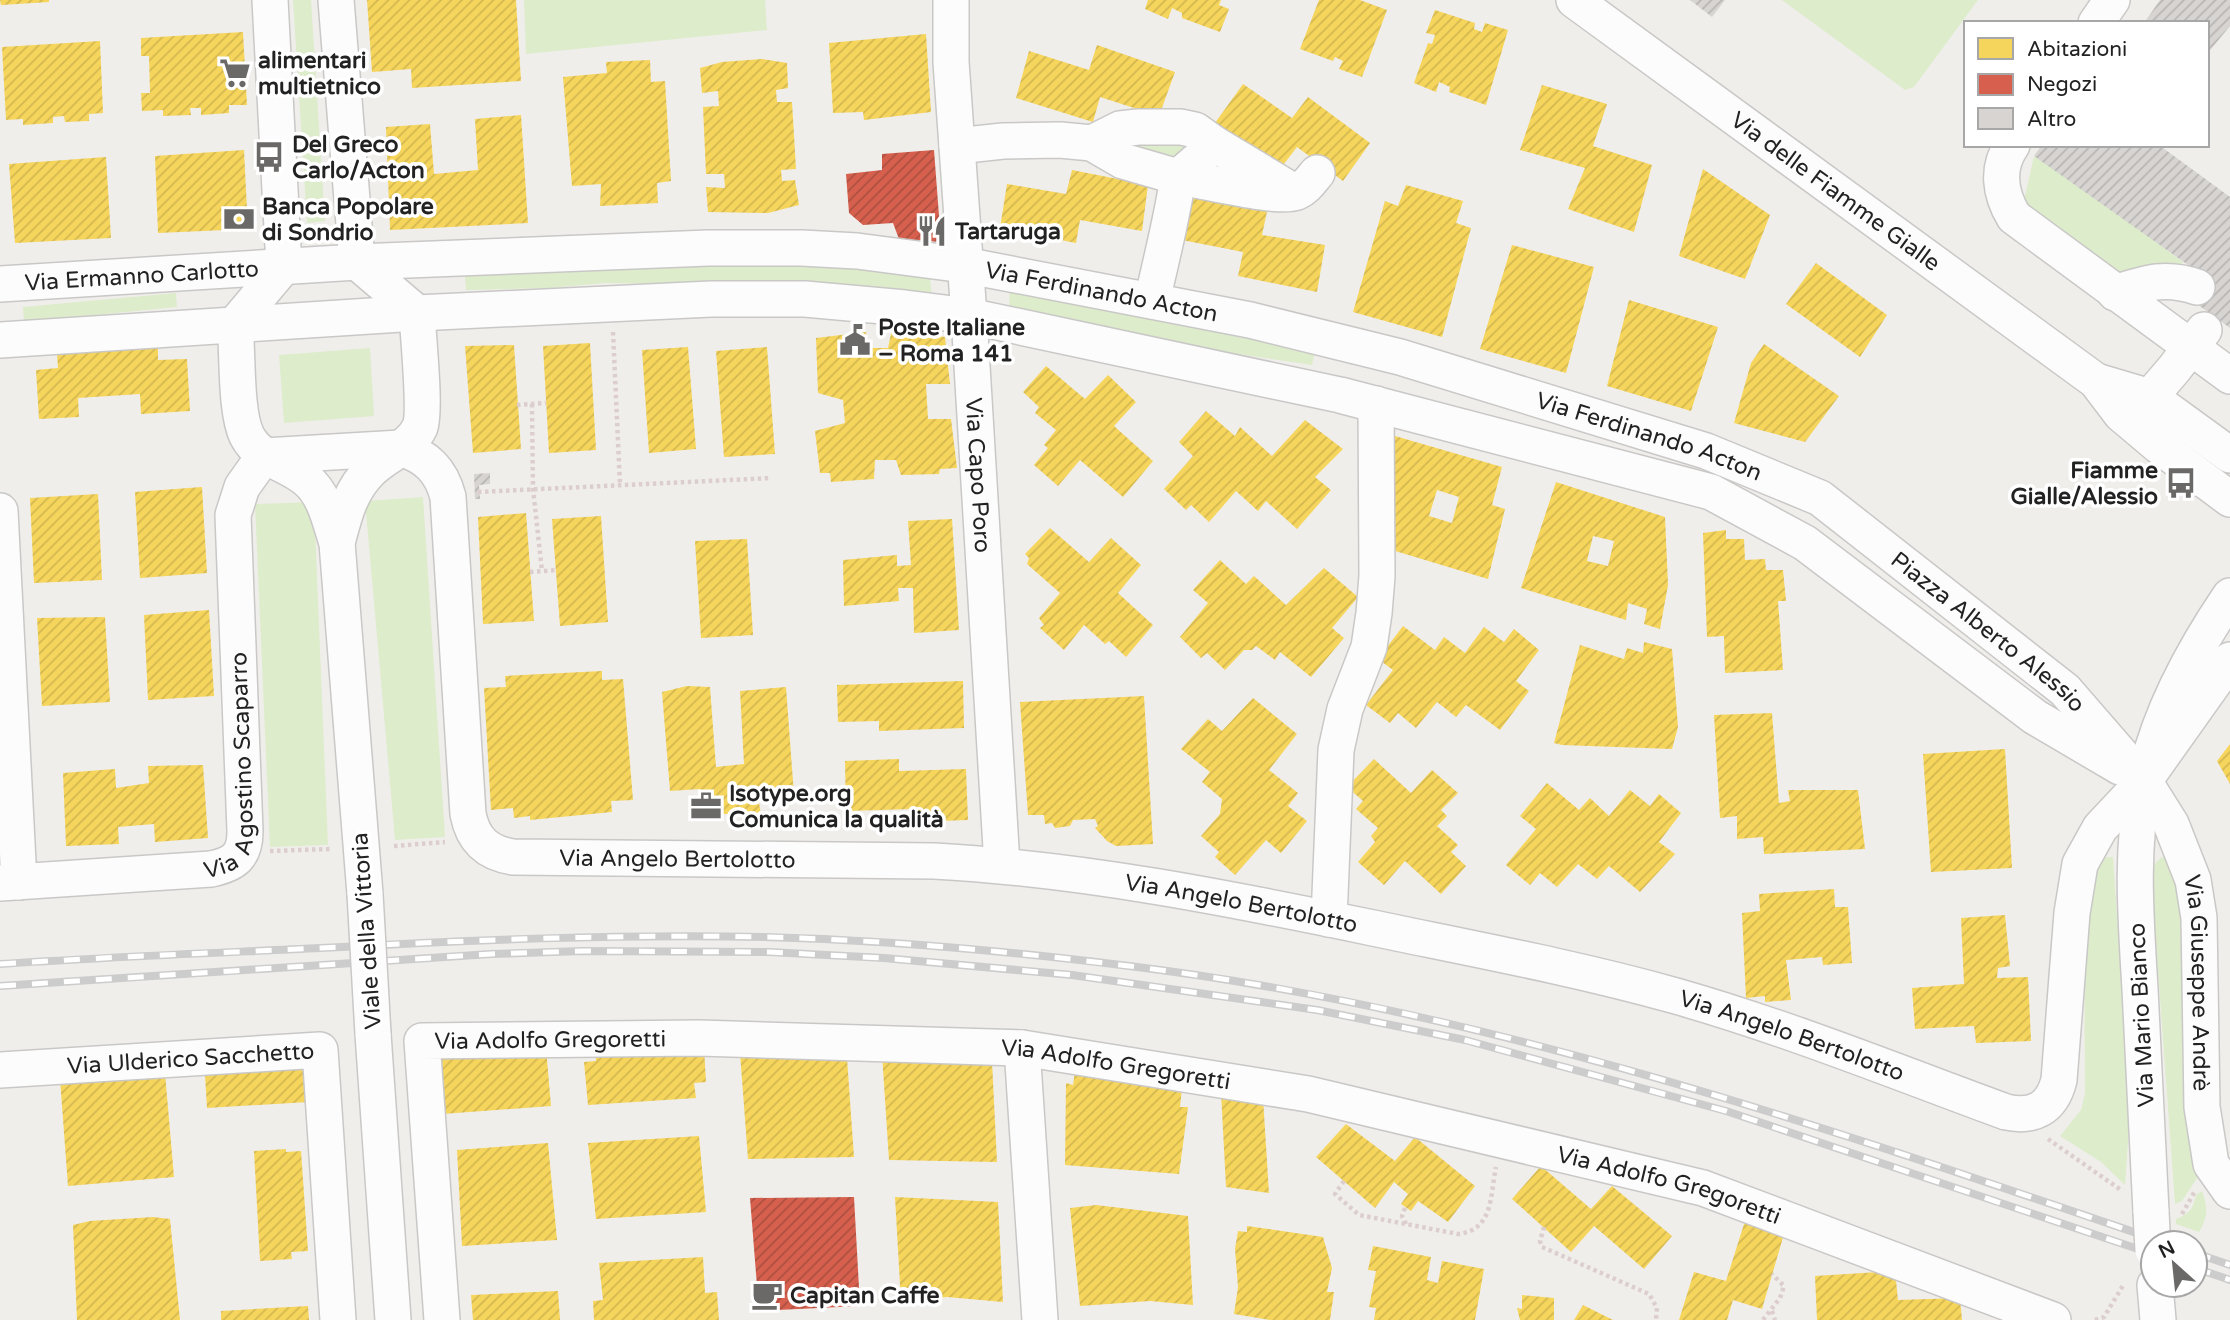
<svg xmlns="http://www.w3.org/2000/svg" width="2230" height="1320" font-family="'Varela Round',sans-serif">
<defs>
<pattern id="homes-hatch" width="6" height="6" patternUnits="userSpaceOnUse" patternTransform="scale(1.75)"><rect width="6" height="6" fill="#f6d55c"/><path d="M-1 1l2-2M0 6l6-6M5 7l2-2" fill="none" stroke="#d3b750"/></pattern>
<pattern id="shops-hatch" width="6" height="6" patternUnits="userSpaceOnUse" patternTransform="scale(1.75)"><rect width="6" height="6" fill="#d6604d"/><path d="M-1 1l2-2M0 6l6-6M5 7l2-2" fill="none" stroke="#ad4f40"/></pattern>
<pattern id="building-hatch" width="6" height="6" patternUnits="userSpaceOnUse" patternTransform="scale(1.75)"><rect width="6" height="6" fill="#d7d4d2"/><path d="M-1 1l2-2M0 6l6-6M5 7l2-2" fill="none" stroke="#b8b6b4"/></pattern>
</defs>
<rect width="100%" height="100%" fill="#f0eeeb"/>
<!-- grass -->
<path fill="#ddeccb" d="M293,0H311L325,221L307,223Z
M524,0H765L767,30L526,54Z
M1782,0H1978L1914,87L1905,90Z
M1126,131L1187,143L1183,162L1122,149Z
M2034,156L2065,175L2183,262L2180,270L2112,274L2023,205Z
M673,256L855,268L930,278L932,297L765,285L605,283L549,288L466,290L464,265Z
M1010,287L1317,343L1312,365L1198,348L1009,306Z
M176,293L177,307L24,322L23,307Z
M370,348L374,416L284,423L279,355Z
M423,497L445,837L395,840L365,501Z
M314,502L328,845L270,847L255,504Z
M2166,855L2181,863L2201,1172L2182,1201L2175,1204L2151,875C2153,865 2156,860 2166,855Z
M2113,857L2130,1114L2125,1185L2101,1162L2060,1136L2081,1110L2085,1093L2084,928L2088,858Z
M2202,1191C2208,1206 2208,1218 2199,1232L2176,1224V1219C2189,1214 2193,1209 2196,1195Z"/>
<!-- homes -->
<path fill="url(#homes-hatch)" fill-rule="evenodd" d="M0,0H49V2L1,5Z
M367,0H516L521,81L412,88L411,69L372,72Z
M1148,0H1221L1219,5L1229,9L1220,32L1182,18V13L1172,8L1168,19L1145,9Z
M1319,0H1360L1387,10L1362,77L1339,69L1343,61L1335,57L1333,61L1300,49Z
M1435,10L1475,23L1474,29L1482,32L1485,23L1508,30L1486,105L1449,92L1450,87L1439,82L1436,92L1414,83L1428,43L1432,44L1435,35L1426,33Z
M243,32L247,105H229V113L201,115V108H190L191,115L163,116V110L142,111L141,93H150L149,56H141V38Z
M926,34L931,112L864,120L863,112L833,113L829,43Z
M100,41L103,113L89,114V121L65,122L64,116L53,117V123L23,125V119L6,120L2,47Z
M1097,45L1175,72L1159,116L1100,97L1093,122L1016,98L1029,51L1089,70Z
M762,59L787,63L788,88L776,90L777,102H792L796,169L781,170L782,181L795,180L799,205L768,213L708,212L706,187L725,188L724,174H706L703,107L719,106L718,91L702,93L700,68L722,62Z
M650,60L651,82L665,81L671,181L657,183L658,203L600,206L601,184L572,186L563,77L607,73L606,62Z
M1243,84L1292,118L1308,97L1370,143L1343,181L1297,147L1280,169L1215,123Z
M1542,85L1607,104L1593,146L1652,165L1634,232L1568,209L1585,168L1520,150Z
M521,115L528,223L390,230L386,127L430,124L434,174L478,170L475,119Z
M244,150L248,229L158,233L155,156Z
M106,157L111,238L15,243L9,164Z
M1703,169L1770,215L1745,279L1679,256Z
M1072,170L1148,185L1142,231L1080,220L1076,243L1000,228L1007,184L1066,194Z
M1406,185L1463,201L1456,223L1471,228L1442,337L1353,312L1385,201L1398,206Z
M1193,192L1268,207L1262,235L1325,245L1317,292L1238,276L1243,252L1182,240Z
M1512,245L1594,267L1566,373L1480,349Z
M1816,263L1887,315L1860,357L1786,304Z
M1629,300L1718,327L1691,411L1607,386Z
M892,329L945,337L950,384H926L928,419H951L957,468L940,469L939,474L901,475L896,460H875L874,479L831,482L830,473H820L815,431L845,423L843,400L818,393L816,338L866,332L868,348H888Z
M590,343L596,450L549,453L543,346Z
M1764,344L1839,396L1805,442L1734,423L1751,363Z
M514,345L521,449L473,453L465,346Z
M688,347L696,449L649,453L642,350Z
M767,347L775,454L724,457L716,351Z
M158,348V360L187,359L190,411L141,414L140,394L78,398L79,417L39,419L36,370L58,368L57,354Z
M1046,366L1085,399L1108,375L1136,402L1114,426L1153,461L1123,497L1080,460L1058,486L1034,465L1048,448L1044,445L1056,430L1035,413L1039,407L1023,392Z
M1206,411L1235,436L1240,427L1272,456L1305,420L1343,449L1315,477L1331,490L1297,529L1266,501L1258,511L1236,491L1209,522L1191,505L1186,510L1164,489L1193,456L1179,442Z
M1395,436L1502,467L1492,505L1505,509L1488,579L1392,550L1385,474ZM1437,490L1459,497L1452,523L1429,516Z
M1556,482L1665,517L1668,585L1660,629L1644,624L1647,609L1628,603L1626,620L1521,588ZM1593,536L1614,541L1608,566L1587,561Z
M202,487L207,573L140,578L135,492Z
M98,494L102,580L34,583L30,498Z
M526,513L534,621L483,624L478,517Z
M601,516L608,622L560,626L552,519Z
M952,519L959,630L914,633L913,588H898L899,601L844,606L843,560L897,555V566L911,565L908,521Z
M1050,528L1089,562L1111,538L1141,565L1118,593L1153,625L1126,657L1109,641L1105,644L1084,625L1064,650L1040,628L1044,625L1039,618L1060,593L1027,564L1029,558L1025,554Z
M1726,530V539H1744L1745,560L1765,559L1766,570H1783L1786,601H1778L1783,670L1725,673L1724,636L1707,637L1703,533Z
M747,539L753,635L701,638L695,541Z
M1220,560L1246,584L1254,576L1286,605L1324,568L1358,597L1332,628L1344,638L1311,677L1280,652L1275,660L1256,646L1252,650H1244L1225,670L1207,653L1201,658L1180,637L1208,603L1193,590Z
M209,610L214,696L148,700L144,615Z
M105,617L110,702L42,706L37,618Z
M1403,626L1435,650L1444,637L1465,653L1484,627L1504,642L1514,629L1539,650L1516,681L1529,691L1500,730L1466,705L1456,717L1437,702L1416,728L1398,713L1390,723L1366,705L1393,670L1378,659Z
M1644,642L1672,649L1678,727L1672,749L1562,745L1554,743L1580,645L1624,659L1627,648L1643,653Z
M602,671V680L623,679L633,800L611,801L612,812L530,820V816L514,818L513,808L491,810L484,688L506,687L505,676Z
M963,681L964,728L879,731V721L838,722L837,685Z
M687,686L710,687L716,767L744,764L740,691L786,687L794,795L758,797L761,814H700V789L670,791L662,692Z
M1144,696L1153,844L1116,846L1107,841L1095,828L1098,826L1095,819L1073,820L1070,826L1055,828L1052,823L1045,824L1044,815H1028L1020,702Z
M1253,698L1297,734L1269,770L1298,793L1288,806L1307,821L1281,853L1266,840L1235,875L1215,857L1219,852L1201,836L1220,814L1222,799L1202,782L1210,772L1181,749L1208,719L1222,731Z
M1772,713L1779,803L1790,801L1788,790H1858L1865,849L1764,854L1763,837L1737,839V816L1720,818L1714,715Z
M2230,744V784L2217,761Z
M2005,749L2012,868L1931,872L1923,754Z
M899,759V771L966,769L968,820L912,822V809L846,811L845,761Z
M1374,759L1411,793L1432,770L1458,793L1441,810L1447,816L1437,826L1458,845L1451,852L1466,866L1441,894L1405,861L1384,885L1358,862L1375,842L1371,836L1378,828L1356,809L1363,801L1347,787Z
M203,765L208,838L155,842L154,824L118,827L119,844L66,846L63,773L115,769L116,788L149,783L148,766Z
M1547,783L1579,810L1590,798L1609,816L1630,790L1650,806L1659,794L1681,813L1659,842L1675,854L1640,892L1609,866L1597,879L1578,864L1557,887L1540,873L1530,885L1506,865L1536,829L1520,816Z
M1834,889L1835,907H1848L1852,963L1823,965L1822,957L1786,960L1791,1000L1765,1002V996L1746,998L1742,913L1760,911L1759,894Z
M2005,915L2010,966L1998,968L1997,978L2028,977L2031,1041L1976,1043L1974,1026L1915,1029L1912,988L1964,984L1961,918Z
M595,1047L704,1048L706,1082L694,1083L696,1098L588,1105L584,1062L596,1061Z
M546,1048L551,1106L442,1114L438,1053Z
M740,1053L847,1058L854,1157L748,1159Z
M882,1054L992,1061L997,1162L889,1160Z
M306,1069L309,1102L207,1108L205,1075Z
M1075,1071L1182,1088L1180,1107H1188L1179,1174L1065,1165L1066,1083L1073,1085Z
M165,1073L174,1177L68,1186L60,1079Z
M1221,1092L1263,1098L1269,1193L1226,1187Z
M1346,1124L1395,1161L1415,1137L1475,1186L1448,1222L1418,1201L1411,1211L1401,1204L1408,1194L1394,1182L1375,1208L1316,1157Z
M699,1136L706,1212L596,1219L588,1143Z
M548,1143L557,1240L462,1246L457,1150Z
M286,1149V1152L301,1151L308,1251L291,1252L292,1259L260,1261L254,1151Z
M1541,1166L1591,1209L1612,1186L1672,1236L1644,1269L1594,1226L1571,1252L1512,1199Z
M895,1197L998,1202L1003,1302L947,1297L901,1302Z
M1096,1205L1188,1216L1193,1305L1150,1301L1080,1306L1070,1208Z
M153,1217L170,1219L180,1320H77L73,1225L90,1221Z
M1745,1221L1784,1234L1762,1309L1733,1300L1727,1320H1679L1694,1272L1726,1281Z
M1247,1226L1323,1237L1332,1268L1327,1292H1334L1330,1320H1270L1234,1314L1238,1287L1235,1249L1238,1231L1247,1232Z
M1373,1246L1431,1257L1427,1280L1438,1283L1442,1261L1484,1269L1475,1320H1374L1376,1308L1369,1307L1376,1271L1368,1270Z
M703,1257L705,1293L717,1292L719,1320H594L593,1301L603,1300L599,1263Z
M1895,1271L1898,1300L1960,1298L1962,1320H1817L1815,1276Z
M558,1291L560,1320H473L471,1295Z
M1522,1295L1554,1298V1320H1520L1517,1308L1522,1309Z
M1583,1305L1613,1320H1574Z
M308,1306L309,1320H221V1311Z"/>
<!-- shops -->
<path fill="url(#shops-hatch)" d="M934,150L941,242L899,239L893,223L863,225L849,213L846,174L882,170V154Z
M854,1197L860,1306L759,1311L750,1198Z"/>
<!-- building -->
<path fill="url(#building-hatch)" d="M1690,0H1725L1712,17Z
M2160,0H2230V26L2207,54V23H2144Z
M2042,145H2159L2230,197V328L2190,299L2205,277L2034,156Z
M490,473V484L479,485L480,499H475L474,474Z"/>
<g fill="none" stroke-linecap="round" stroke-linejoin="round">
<defs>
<g id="minor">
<path d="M270,0L284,266"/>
<path d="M336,0L357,262"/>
<path id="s1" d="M951,0V62L969,316L1002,865"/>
<path id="s2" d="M1574,0L2096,381L2121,414L2159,446L2230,499"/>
<path d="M2096,23L2112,0"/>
<path d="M1092,143L1120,129L1138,127H1181L1195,130L1213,143L1199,159L1178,177"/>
<path d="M1213,143L1291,190"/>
<path d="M2012,145C1996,168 2000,194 2014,217L2230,376"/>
<path d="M957,146L1003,141L1060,140L1092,143L1123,161L1178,177C1172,219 1161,260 1152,301"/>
<path d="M1178,177C1203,180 1278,200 1297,192C1306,188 1311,180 1317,173"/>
<path d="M284,266L235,324C238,353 235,412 247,436C260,461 288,463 307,480C325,495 330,522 337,543L365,894"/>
<path id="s3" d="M0,284L357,262L708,248H802L857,251L964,265L1250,320L1400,357L1706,451L1820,498L2065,690L2144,781L2171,824L2193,880L2199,918L2202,1107L2211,1164L2230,1191"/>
<path d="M2115,293C2146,283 2165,276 2197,287"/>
<path d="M0,340L417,313L711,299H805L905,308L969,316L1340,395L1711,492L1805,543L2035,717L2120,767"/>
<path d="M2096,381L2150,397L2230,455"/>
<path d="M2150,397L2174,369L2204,330"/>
<path id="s4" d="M264,456L401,448C427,457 441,470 448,497L468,814C473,840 487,853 513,857L934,861C1082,869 1228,898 1373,928C1474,949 1576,968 1676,996C1788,1028 1897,1072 2006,1112C2034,1118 2052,1108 2059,1080L2072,913L2080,864L2100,828L2144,781L2230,660"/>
<path d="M0,511L19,882"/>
<path d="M337,543C344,516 350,490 371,470C386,455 411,447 420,427C426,411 418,335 417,313L357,262"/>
<path id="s5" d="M0,883L211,869C235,864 245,856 245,831L233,515L242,487L264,456"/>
<path d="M1329,919L1336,750L1345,709L1369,647L1374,613L1377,576L1376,404"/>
<path d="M373,1034L393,1320"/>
<path d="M1022,1048L1040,1320"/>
<path id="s6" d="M0,1070L320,1050L338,1320"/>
<path d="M2151,1212C2148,1138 2144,1064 2140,989C2136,920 2130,851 2144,783C2157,716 2192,652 2230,596"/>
<path d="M2155,1285L2158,1320"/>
<path id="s7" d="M442,1320L422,1041L699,1038L1022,1048L1308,1094L1703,1188L2053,1320"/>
</g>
</defs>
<!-- minor casing -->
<use href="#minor" stroke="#c9c8c7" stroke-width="38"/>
<!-- path -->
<path stroke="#dccecd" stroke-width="4.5" stroke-dasharray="3.5 3.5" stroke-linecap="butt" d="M613,332L620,485
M532,404L533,489L542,571
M517,405L546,403
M478,492L771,478
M530,572L556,570
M394,846L445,842
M270,851L331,849
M2048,1139L2121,1190
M1344,1181L1335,1194L1359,1215L1458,1234C1494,1230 1490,1195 1496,1167
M1405,1208L1402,1216L1406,1224
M2182,1214L2195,1191
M1544,1227L1540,1241L1542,1247L1649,1294L1657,1308L1656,1320
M1772,1311L1775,1320
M1763,1320L1780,1298L1784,1286L1772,1274
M2095,1320L2104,1317L2124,1284"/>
<!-- minor -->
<use href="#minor" stroke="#fdfcfc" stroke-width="35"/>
<defs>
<path id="rail" d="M0,964C107,957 214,953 321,948C469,940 616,934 764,937C886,940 1008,951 1129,966C1486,1009 1828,1128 2166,1243
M0,986L491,954L583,951L769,952L884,958L1072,975L1317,1010L1465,1040L1726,1111L2153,1254
M2195,1253L2230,1265
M2195,1268L2230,1280"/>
</defs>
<!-- rail casing -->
<use href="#rail" stroke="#ccc" stroke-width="8"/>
<!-- rail -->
<use href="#rail" stroke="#fff" stroke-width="5" stroke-dasharray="16" stroke-linecap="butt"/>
<defs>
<path id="minor-bridge" d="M365,894L373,1034
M2151,1212L2153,1250"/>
</defs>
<!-- minor-bridge casing -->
<use href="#minor-bridge" stroke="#c9c8c7" stroke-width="38" stroke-linecap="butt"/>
<!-- minor-bridge -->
<use href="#minor-bridge" stroke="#fdfcfc" stroke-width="35"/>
</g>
<!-- icons -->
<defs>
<symbol id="supermarket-bare" viewBox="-9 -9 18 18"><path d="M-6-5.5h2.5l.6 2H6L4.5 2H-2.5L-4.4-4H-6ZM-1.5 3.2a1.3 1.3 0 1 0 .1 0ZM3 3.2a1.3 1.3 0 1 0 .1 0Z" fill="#6a6968" stroke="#fff" stroke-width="2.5" paint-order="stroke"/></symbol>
<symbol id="bus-bare" viewBox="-9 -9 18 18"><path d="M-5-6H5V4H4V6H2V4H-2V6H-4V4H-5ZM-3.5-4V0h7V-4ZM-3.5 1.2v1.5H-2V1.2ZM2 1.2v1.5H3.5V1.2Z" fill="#6a6968" stroke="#fff" stroke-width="2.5" paint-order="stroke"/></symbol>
<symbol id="bank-bare" viewBox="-9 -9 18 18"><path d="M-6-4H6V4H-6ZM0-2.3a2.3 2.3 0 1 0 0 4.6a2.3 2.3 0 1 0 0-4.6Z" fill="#6a6968" stroke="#fff" stroke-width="2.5" paint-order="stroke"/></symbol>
<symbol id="restaurant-bare" viewBox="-9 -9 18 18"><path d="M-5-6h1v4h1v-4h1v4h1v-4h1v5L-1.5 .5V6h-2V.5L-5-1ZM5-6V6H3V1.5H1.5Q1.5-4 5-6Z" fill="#6a6968" stroke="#fff" stroke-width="2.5" paint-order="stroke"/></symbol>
<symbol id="civic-bare" viewBox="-9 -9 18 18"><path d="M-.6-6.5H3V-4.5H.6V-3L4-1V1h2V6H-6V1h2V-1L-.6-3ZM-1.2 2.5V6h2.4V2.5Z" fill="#6a6968" stroke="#fff" stroke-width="2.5" paint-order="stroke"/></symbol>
<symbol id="office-bare" viewBox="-9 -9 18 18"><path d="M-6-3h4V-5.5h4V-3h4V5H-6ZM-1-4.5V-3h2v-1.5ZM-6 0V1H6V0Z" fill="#6a6968" stroke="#fff" stroke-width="2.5" paint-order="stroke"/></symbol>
<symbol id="cafe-bare" viewBox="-9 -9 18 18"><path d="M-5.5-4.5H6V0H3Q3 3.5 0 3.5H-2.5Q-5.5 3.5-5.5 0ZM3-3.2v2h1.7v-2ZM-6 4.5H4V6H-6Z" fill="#6a6968" stroke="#fff" stroke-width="2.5" paint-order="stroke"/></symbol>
</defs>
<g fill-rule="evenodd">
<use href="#supermarket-bare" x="213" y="51" width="44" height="44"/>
<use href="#bus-bare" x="247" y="135" width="44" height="44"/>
<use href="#bank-bare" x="217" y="197" width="44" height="44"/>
<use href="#restaurant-bare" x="910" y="209" width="44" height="44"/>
<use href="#civic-bare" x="833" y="318" width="44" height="44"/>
<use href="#bus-bare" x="2159" y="461" width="44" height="44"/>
<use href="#office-bare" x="684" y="784" width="44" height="44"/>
<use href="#cafe-bare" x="745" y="1273" width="44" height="44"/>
</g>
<g text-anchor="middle" stroke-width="7" stroke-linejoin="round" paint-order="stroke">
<!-- poi labels -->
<g font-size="23" font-weight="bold" fill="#222" stroke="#fff" text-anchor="start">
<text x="258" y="68">alimentari<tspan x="258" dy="26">multietnico</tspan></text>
<text x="292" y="152">Del Greco<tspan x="292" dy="26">Carlo/Acton</tspan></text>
<text x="262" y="214">Banca Popolare<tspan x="262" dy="26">di Sondrio</tspan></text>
<text x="955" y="239">Tartaruga</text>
<text x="878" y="335">Poste Italiane<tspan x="878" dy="26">– Roma 141</tspan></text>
<text x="2158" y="478" text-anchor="end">Fiamme<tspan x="2158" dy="26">Gialle/Alessio</tspan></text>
<text x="729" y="801">Isotype.org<tspan x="729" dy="26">Comunica la qualità</tspan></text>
<text x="790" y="1303">Capitan Caffe</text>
</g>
<!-- street labels -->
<g font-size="23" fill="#222" stroke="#fff">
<text dy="8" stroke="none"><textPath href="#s2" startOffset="324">Via delle Fiamme Gialle</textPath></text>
<text dy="8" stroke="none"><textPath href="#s3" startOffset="142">Via Ermanno Carlotto</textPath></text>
<text dy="8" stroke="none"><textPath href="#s3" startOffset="1106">Via Ferdinando Acton</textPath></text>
<text dy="8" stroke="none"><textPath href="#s3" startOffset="1673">Via Ferdinando Acton</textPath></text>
<text dy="8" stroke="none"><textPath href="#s1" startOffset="476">Via Capo Poro</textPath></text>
<text dy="8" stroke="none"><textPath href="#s3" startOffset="2070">Piazza Alberto Alessio</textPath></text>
<text dy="8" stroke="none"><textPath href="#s5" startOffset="326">Via Agostino Scaparro</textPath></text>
<text dy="8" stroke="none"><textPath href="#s4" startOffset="758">Via Angelo Bertolotto</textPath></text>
<text dy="8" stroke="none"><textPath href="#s4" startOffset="1325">Via Angelo Bertolotto</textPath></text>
<text transform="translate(366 931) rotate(-94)" y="8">Viale della Vittoria</text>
<text dy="8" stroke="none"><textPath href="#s3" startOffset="2501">Via Giuseppe Andrè</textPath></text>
<text transform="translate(2141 1015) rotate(-93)" y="8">Via Mario Bianco</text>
<text dy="8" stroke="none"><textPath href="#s4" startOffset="1892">Via Angelo Bertolotto</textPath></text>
<text dy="8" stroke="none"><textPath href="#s7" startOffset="408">Via Adolfo Gregoretti</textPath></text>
<text dy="8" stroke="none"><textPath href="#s6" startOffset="191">Via Ulderico Sacchetto</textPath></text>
<text dy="8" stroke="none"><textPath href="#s7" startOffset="975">Via Adolfo Gregoretti</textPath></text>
<text dy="8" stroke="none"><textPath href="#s7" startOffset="1542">Via Adolfo Gregoretti</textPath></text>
</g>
</g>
<!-- legend -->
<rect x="1964" y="21" width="245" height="126" fill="#ffffff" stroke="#a7a7a7" stroke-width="2"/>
<rect x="1978" y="38" width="35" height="21" fill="#f6d55c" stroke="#a7a7a7" stroke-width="2"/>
<text x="2027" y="56" font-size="21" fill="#222222">Abitazioni</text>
<rect x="1978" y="74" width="35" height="21" fill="#d6604d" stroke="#a7a7a7" stroke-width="2"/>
<text x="2027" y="91" font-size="21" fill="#222222">Negozi</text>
<rect x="1978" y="108" width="35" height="21" fill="#d7d4d2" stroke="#a7a7a7" stroke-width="2"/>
<text x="2027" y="126" font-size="21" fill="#222222">Altro</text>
<!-- north arrow -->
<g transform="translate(2174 1264) rotate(333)"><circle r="33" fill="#ffffff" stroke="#a7a7a7" stroke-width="2"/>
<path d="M0-5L12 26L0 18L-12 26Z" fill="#6a6968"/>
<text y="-10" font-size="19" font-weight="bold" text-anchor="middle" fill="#222222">N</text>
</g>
</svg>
